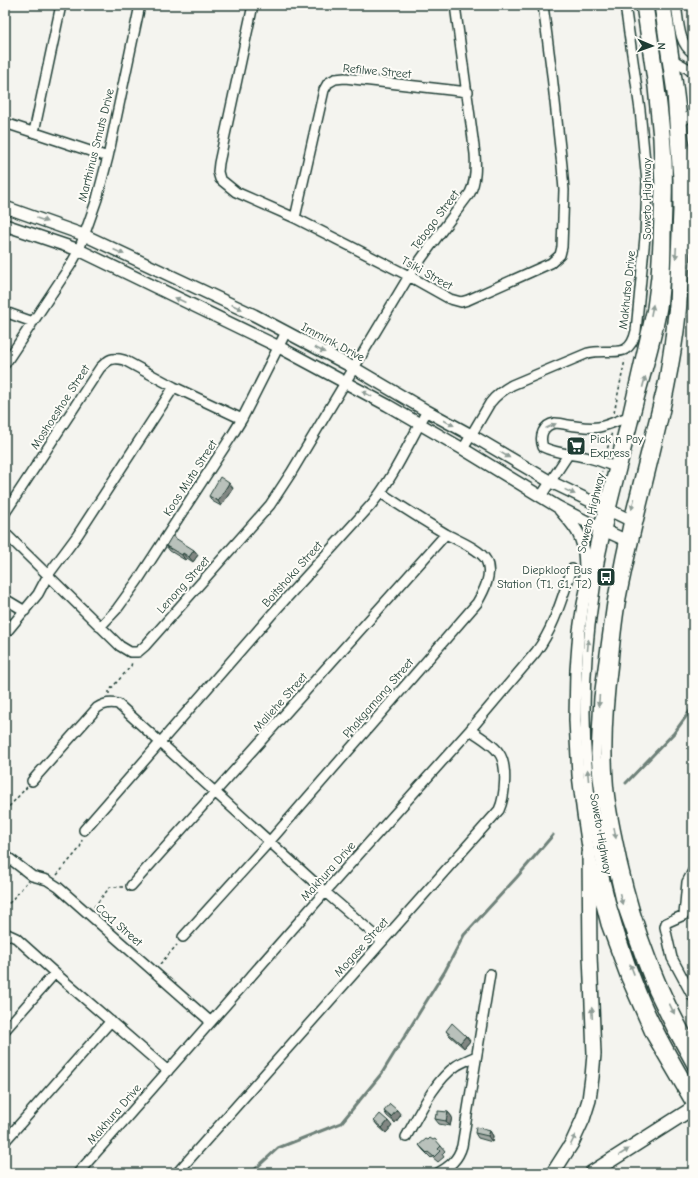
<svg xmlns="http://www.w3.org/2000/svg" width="698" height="1178" font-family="'Comic Neue',sans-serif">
<rect width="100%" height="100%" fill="#f4f4ef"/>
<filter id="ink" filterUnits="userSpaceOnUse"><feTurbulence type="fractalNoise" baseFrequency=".025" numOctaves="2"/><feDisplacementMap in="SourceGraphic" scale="8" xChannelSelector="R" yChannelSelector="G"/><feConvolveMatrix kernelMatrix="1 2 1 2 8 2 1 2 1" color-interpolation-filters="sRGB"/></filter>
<g filter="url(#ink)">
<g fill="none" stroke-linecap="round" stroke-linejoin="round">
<!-- stream -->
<path stroke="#6e8179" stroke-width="3" d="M626,783L674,733L693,707
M251,1173L278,1148L341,1123L382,1073L445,971L464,935L517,877L553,835"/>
<defs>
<path id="minor" d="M253,5L219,163L218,172L220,179L236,192L295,218L409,276L450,299L461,302L468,300L551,263L560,255L562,247L564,190L562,166L552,75L543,5
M648,5C656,57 664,109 667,161C668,185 667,210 666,234C666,258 665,283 662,307C657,338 647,369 639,399C626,450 612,501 601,552C598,566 596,581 594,596C573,732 589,865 641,992C655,1027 674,1060 693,1092
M659,5L672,93L678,179V210L674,305L669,347L664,380L629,520L621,557L612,603L599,697L596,754L598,778L606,836L622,905L640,956L654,992L672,1029L693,1067
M676,5C679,21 678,43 693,53
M673,60L687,68L693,73
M681,122L693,114
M5,123L108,157
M34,132L61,5
M295,218L324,90L328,83L335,79L345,78L468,92
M5,312L33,322
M5,364L70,266L79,250L97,199L108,157L140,5
M463,449L490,403C496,395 503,390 512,385L588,353C611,347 629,362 636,331L645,237L647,182L640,110L625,5
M615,467C607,464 598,460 589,458C573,454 557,454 543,447C539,436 543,425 555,423C559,423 564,424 568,425C578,426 588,429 599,427C609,425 619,420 628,417
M541,496L568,455
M5,513L100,368C109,359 112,357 124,360L174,387L242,419
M5,533L120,646L130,652H138L145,646L270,505L291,473L409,276L429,248L470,193C476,181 476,168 475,154L455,5
M5,599L25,611
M100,627L117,609L138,580L231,437L242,419L286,332
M5,634L38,594L48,575L77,536L174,387
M32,781L97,708C104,703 110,702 118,704L325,892L382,941
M84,830L273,613L371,505C394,477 409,442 427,411
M5,855L32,876L47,880L58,887L211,1022
M693,871L687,882L684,915L666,923L665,927L672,958L693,997
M131,886L446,534
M5,933L16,938L55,973L168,1071
M183,937L270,841L477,603C484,591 493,574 486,560C480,549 457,540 446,534C424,521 402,507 381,493
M5,1030L55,973
M406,1137C419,1114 435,1080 456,1066C462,1062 470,1059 476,1056
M5,1141L111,1021
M78,1173L325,892L470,730L536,652C554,628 562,598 572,569
M177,1173L499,810C505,797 508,765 499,753C493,744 479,736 470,730
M438,1173C450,1166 458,1160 462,1146L490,974"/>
<path id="major" d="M642,5L654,87L659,138L661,188L659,242L657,277L653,308L628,417L599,530L583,604L579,631L576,670L575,720L578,775L583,814L589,854L607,924L627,978L652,1035L693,1105
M665,5C671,47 679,90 682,133C686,170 686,207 684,245C683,274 682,302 678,331C666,421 637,509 620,598C616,619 614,641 612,662C607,701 604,740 607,780C608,799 612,819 616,838C630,913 655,983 693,1048
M5,207L84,235L254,315L354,368L427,411L471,435L551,482L636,523
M5,225L79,250L279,347L387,405L463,449L558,507L599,528L632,543
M560,510C567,518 575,526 579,535C585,547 585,562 585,576"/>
<path id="highway" d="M553,1173L572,1143L583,1119L589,1100L592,1077L594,1054L590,955L589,854
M591,1173L693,1108"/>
</defs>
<!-- minor casing -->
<use href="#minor" stroke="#1f3d34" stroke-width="12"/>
<!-- major casing -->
<use href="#major" stroke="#1f3d34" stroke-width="14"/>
<!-- highway casing -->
<use href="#highway" stroke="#1f3d34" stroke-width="16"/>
<!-- path -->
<path stroke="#1f3d34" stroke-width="1.5" stroke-dasharray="3 3" stroke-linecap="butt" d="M614,413L625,360
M606,454L612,432
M597,489L602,471
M109,694V691L131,666L132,662
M5,811L27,787
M57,875L80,848L82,840
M94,907L110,887H123
M5,908L27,882
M160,964L177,945"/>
<!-- minor -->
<use href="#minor" stroke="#fdfcf7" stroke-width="9"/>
<!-- major -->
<use href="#major" stroke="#fdfcf7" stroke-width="11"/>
<!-- highway -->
<use href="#highway" stroke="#fdfcf7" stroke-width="13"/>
</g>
<!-- wall -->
<path fill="#9fa6a1" stroke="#1f3d34" d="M233,488L221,506L212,501L209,496Z
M166,546L194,550L198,555L193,562L187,558L185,560L170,551Z
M446,1031L466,1036L470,1041L464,1048L450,1036Z
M384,1111L401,1115L395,1123L387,1116Z
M448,1112L452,1117L450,1126L439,1124L435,1119L438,1115Z
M374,1121L392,1126L386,1133L378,1126Z
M490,1131L493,1136L492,1142L478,1138L475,1133Z
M419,1145L441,1146L445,1151L442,1154L444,1157L438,1162L432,1157L431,1158L423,1150Z"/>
<!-- shaded-wall -->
<path fill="#828783" stroke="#1f3d34" d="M229,483L233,488L221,506L218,501Z
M194,550L198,555L193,562L189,557Z
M183,553L187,558L185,560L182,555Z
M466,1036L470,1041L464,1048L460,1043Z
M397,1110L401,1115L395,1123L391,1117Z
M448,1112L452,1117L450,1126L446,1121Z
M388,1121L392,1126L386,1133L382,1128Z
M490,1131L493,1136L492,1142L488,1136Z"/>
<!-- building -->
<path fill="#b9c1bb" stroke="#1f3d34" d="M220,477L229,483L218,501L209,496Z
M172,536L194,550L189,557L183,553L182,555L166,546Z
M452,1023L466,1036L460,1043L446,1031Z
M390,1104L397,1110L391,1117L384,1111Z
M438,1111L448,1112L446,1121L435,1119L436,1114L438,1115Z
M380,1114L388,1121L382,1128L374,1121Z
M476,1127L490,1131L488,1136L475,1133Z
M430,1138L433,1140L435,1139L441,1146L438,1149L440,1151L434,1157L428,1152L427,1153L419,1145L426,1139L428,1140Z"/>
<!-- one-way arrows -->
<defs><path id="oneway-solid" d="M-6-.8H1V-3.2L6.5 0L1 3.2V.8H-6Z"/></defs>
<g fill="#8e9c96">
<use href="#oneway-solid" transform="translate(42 220) rotate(20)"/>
<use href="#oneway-solid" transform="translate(119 252) rotate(25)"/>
<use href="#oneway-solid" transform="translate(676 253) rotate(93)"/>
<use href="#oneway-solid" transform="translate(180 300) rotate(-155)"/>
<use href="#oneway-solid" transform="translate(237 307) rotate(25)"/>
<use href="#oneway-solid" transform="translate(652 310) rotate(-79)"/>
<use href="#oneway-solid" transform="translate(320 350) rotate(28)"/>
<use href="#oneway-solid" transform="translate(644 382) rotate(-75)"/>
<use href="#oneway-solid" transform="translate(367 394) rotate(-151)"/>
<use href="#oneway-solid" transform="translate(449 423) rotate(28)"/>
<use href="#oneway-solid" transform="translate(551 426) rotate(-24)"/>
<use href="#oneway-solid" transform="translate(505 455) rotate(31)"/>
<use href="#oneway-solid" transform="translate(570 492) rotate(26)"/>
<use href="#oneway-solid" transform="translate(633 504) rotate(104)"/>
<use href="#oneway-solid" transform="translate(588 645) rotate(-85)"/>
<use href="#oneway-solid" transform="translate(599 701) rotate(94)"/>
<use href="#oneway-solid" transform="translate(588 775) rotate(-95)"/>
<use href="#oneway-solid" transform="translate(615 833) rotate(80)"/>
<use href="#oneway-solid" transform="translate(621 899) rotate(76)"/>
<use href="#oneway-solid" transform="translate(632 969) rotate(-111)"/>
<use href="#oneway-solid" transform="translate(672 1009) rotate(64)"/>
<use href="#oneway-solid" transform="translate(592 1013) rotate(-93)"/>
<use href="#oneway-solid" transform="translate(573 1140) rotate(-64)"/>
<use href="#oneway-solid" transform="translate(624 1152) rotate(-33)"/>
</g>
</g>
<!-- icons -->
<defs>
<symbol id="supermarket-square" viewBox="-11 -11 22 22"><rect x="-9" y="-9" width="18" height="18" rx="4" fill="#1f3d34" stroke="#fdfcf7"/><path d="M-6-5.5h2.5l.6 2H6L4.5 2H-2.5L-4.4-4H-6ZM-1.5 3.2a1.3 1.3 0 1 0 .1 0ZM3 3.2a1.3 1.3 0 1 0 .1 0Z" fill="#fff"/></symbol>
<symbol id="bus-square" viewBox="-11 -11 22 22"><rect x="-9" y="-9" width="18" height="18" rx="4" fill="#1f3d34" stroke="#fdfcf7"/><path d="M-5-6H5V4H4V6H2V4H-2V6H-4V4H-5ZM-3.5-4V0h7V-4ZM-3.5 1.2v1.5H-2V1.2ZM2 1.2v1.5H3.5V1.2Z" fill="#fff"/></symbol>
</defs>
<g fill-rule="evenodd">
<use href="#supermarket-square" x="565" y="435" width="22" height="22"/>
<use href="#bus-square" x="595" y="566" width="22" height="22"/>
</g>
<g text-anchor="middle" stroke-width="4" stroke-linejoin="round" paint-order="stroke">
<!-- street labels -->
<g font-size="12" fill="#1f3d34" stroke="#fdfcf7">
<text transform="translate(377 71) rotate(5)" y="4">Refilwe Street</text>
<text transform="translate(96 145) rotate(-76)" y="4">Marthinus Smuts Drive</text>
<text transform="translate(647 199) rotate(-90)" y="4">Soweto Highway</text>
<text transform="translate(435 220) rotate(-53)" y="4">Tebogo Street</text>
<text transform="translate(427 273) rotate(29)" y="4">Tsiki Street</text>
<text transform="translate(627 290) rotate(-84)" y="4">Makhutso Drive</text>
<text transform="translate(333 342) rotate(28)" y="4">Immink Drive</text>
<text transform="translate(60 407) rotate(-57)" y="4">Moshoeshoe Street</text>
<text transform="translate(190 478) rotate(-57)" y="4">Koos Muta Street</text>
<text transform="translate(591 513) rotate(-76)" y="4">Soweto Highway</text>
<text transform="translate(292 574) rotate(-48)" y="4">Boitshoka Street</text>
<text transform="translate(183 585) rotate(-48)" y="4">Lenong Street</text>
<text transform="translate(378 698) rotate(-49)" y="4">Phakgamang Street</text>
<text transform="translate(280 702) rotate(-48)" y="4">Maliehe Street</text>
<text transform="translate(601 834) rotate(80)" y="4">Soweto Highway</text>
<text transform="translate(328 871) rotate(-48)" y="4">Makhura Drive</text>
<text transform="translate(119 925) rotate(41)" y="4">Ccx1 Street</text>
<text transform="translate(361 947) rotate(-48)" y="4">Mogase Street</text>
<text transform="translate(114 1114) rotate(-49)" y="4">Makhura Drive</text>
</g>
<!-- poi labels -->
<g font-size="12" fill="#1f3d34" stroke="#fdfcf7" text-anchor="start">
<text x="590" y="443">Pick n Pay<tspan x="590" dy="14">Express</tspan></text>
<text x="592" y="574" text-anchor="end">Diepkloof Bus<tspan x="592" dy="14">Station (T1, C1, T2)</tspan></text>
</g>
</g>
<!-- margin -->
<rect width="698" height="1178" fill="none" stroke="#fdfcf7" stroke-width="20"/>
<rect x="10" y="10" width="678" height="1158" fill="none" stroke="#1f3d34" stroke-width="1.5" filter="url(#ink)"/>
<!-- north arrow -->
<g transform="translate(652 46) rotate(92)" stroke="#fdfcf7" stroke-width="3" paint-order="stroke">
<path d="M0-3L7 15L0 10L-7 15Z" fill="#1f3d34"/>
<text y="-6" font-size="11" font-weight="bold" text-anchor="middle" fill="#1f3d34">N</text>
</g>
</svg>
